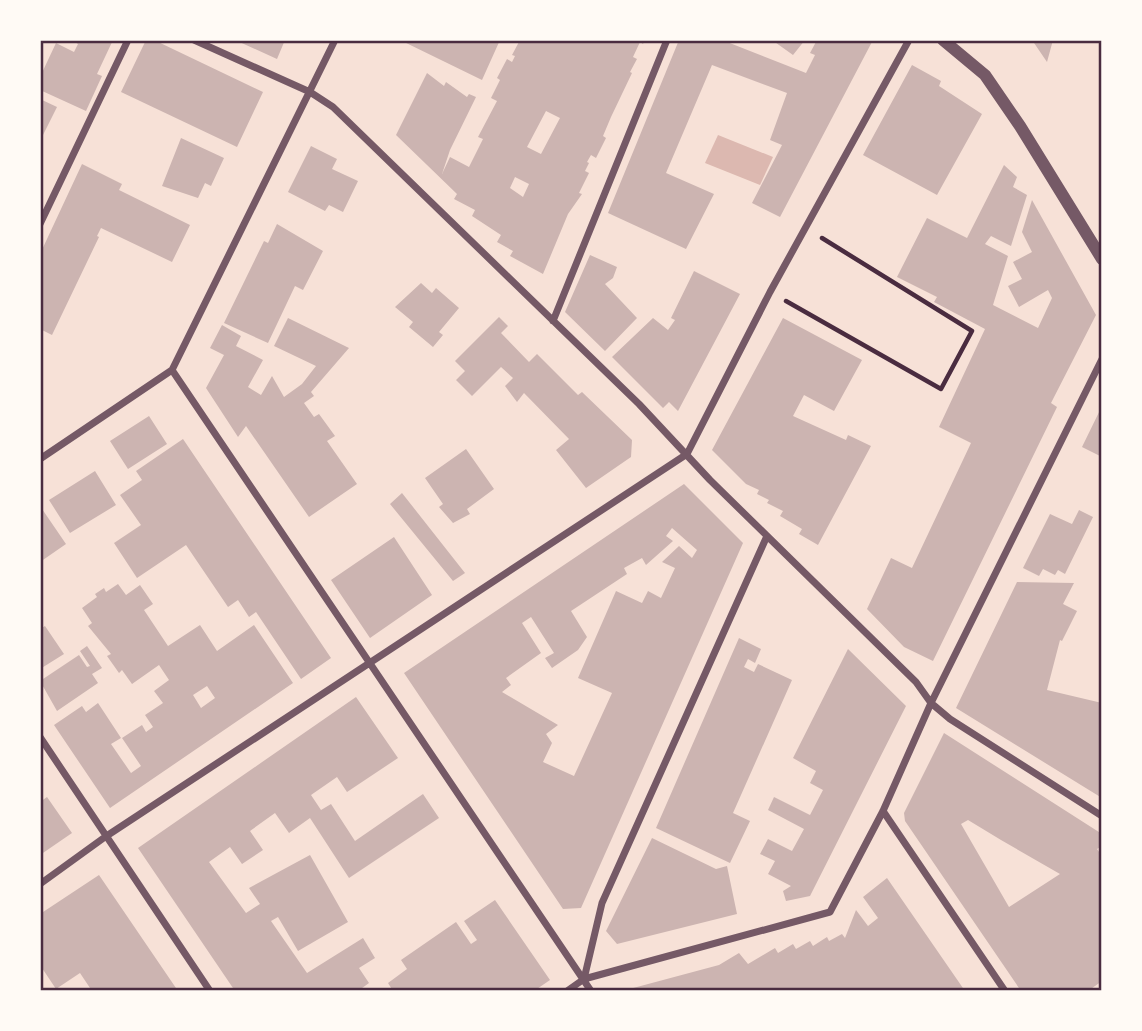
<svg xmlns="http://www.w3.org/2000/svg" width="1142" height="1031" font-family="'Fira Sans Condensed',sans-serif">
<rect width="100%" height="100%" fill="#f7e1d7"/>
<!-- water -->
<path fill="#dcb8b0" d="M718,135L773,157L760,185L705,163Z"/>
<!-- building -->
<path fill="#ccb4b1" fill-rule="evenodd" d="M72,40H113L97,74L102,76L86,111L40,90V77L56,43L74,52L78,44Z
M146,40H154L263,92L237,147L121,92Z
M235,40H285L277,59Z
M400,40H500L482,80Z
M520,40H645L643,44L640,42L633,57L637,59L630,72L632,73L611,117L603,136L606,138L596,158L591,155L587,162L589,163L585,171L589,173L579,193L582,194L568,214L543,274L510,256L513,251L497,242L501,235L472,216L475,210L454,199L457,194L396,135L427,73L444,86L446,82L467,97L469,94L476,97L450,150L442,174L450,157L469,167L483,139L478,137L497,101L491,98L500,80L497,78L507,59L512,62L515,56L512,55ZM546,111L560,118L541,154L527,147ZM515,177L529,184L523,197L510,188Z
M679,40H722L806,73L815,55L810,53L817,40H873L780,217L752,203L782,145L770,140L787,93L712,65L666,173L714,194L686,249L608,213Z
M772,40H805L793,55Z
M1032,40H1053L1047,62Z
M912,65L941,81L939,86L982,114L937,195L863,155Z
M40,99L57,107L40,141Z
M181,138L224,158L211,186L205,183L198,198L162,186Z
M311,146L337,159L332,169L358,181L343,212L329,205L325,211L288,192Z
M82,164L122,184L119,190L190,225L172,262L101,228L97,236L99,237L52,335L40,329V254Z
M1004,165L1017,177L1013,187L1027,195L1011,246L991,236L985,244L1008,256L993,305L1038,328L1052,298L1048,290L1019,307L1008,286L1022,279L1013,262L1032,252L1022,232L1032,200L1096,315L1051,403L1057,407L933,661L904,647L867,609L891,558L912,568L971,443L939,427L985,329L934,302L937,297L897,277L927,218L967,238Z
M277,224L323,251L303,290L295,286L268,343L224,323L264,241L268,243Z
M590,255L617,267L613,278L605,284L637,318L605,351L565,312Z
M694,271L740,294L678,411L669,402L663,408L612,357L653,318L668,330L675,320L671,318Z
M421,283L432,293L436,288L459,308L439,332L443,335L433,347L409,327L413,322L395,307Z
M499,317L508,326L501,333L529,362L537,354L578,395L582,392L632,440L631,457L586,488L556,450L569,439L524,393L517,402L505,386L513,378L501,367L472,396L456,380L465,371L455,361Z
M288,318L349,348L311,392L314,396L304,403L314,417L319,414L335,436L327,441L357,484L309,517L246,426L238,437L206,388L224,355L210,348L222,325L241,336L236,346L263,360L248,387L261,395L272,376L284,397L302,384L316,366L274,346Z
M783,318L862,360L834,411L804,395L793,416L846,440L848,435L871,446L818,545L799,534L802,529L780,516L783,511L767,503L769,500L757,494L759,490L746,484L712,450Z
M1102,406V457L1082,447Z
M149,416L167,444L128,469L110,441Z
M183,439L331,658L301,679L256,612L249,617L238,600L228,607L186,545L137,578L114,543L141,525L120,495L142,480L136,471Z
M466,449L494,489L467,509L470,514L453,523L439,507L443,504L425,478Z
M95,471L116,505L70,533L49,500Z
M684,484L743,543L581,908L563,909L404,673ZM672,528L697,550L692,558L679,546L662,562L675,568L661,598L648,591L642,603L616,591L578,678L612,693L574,776L543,762L552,743L546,734L558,725L502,692L511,685L506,678L541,653L522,623L531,617L554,653L545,658L552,668L578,650L587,637L571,611L627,574L624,568L642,558L646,565L673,541L666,536Z
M402,493L465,573L453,581L390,504Z
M40,506L66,544L40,562Z
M1079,510L1093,517L1065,574L1058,570L1055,575L1043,569L1039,576L1023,568L1050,514L1072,524Z
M394,537L432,595L370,638L331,580Z
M1017,582L1074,583L1063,604L1077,611L1062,641L1060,640L1047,690L1102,703V798L956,708Z
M118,584L126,595L140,585L153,604L144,610L168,646L200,625L217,651L254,625L293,683L110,808L54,725L82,706L86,712L98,703L121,738L111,744L131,773L141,766L122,738L142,725L146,732L153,727L145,715L163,703L154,691L169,680L159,665L132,684L122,670L119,673L107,656L111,654L88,626L92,623L82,608L97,597L95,594L104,588L106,592ZM207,686L215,698L201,708L193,695Z
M45,626L64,654L40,669V629Z
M739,638L761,649L755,663L748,659L744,667L754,672L758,664L792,680L733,813L750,821L730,863L656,828Z
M87,646L102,668L92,674L98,683L57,711L40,681L79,655L87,667L90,666L80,651Z
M848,649L906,706L810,896L786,901L783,891L791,886L768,874L775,861L760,854L768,839L792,851L804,829L768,810L774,797L810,815L823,790L810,783L816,771L793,758Z
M356,697L398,758L347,792L337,777L311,795L321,810L331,804L355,841L423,794L439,818L349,878L310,818L289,833L275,813L250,831L263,850L242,864L230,847L209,862L246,913L260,904L249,888L310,855L348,922L298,951L278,917L271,921L307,973L363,938L375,958L359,968L369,983L358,991H235L138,848Z
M944,733L1102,834V846L1097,849L1102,856V981L1088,991H1021L905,821L904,813ZM968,820L1001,840L1060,874L1009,907L961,824Z
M47,797L72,833L40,855V802Z
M652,838L716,869L727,866L737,914L617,944L606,931Z
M99,875L178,991H92L80,973L56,989L40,965V914Z
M887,878L965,991H622L719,965L739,953L748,964L775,948L778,953L793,944L796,949L810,941L813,946L827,937L829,941L842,934L845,938L856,910L868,926L878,918L863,897Z
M495,900L550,980L534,991H393L388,983L407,969L401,960L456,922L471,944L477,940L464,921Z"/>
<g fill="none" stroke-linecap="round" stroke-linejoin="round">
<!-- path -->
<path stroke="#4a2c40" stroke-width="4.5" d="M786,301L941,389L972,331L822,238"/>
<!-- minor -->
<path stroke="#755966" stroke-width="7" d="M194,40L310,92L333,107L639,404L710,480L916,682L931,703L950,719L1102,816
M40,224L128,40
M553,321L667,40
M172,370L591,991
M40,459L172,370L335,40
M40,737L210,991
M883,811L1005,991
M40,884L105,837L687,454L770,292L909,40
M584,979L602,903L767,536
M567,991L584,979L830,912L883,811L931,703L1102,359"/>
<!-- tertiary -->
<path stroke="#755966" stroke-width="12" d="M943,40L985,75L1020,126L1102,259"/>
</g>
<!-- border -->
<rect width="1142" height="1031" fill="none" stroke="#fffaf5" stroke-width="84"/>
<rect x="42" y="42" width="1058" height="947" fill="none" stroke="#4a2c40" stroke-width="2.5"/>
</svg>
